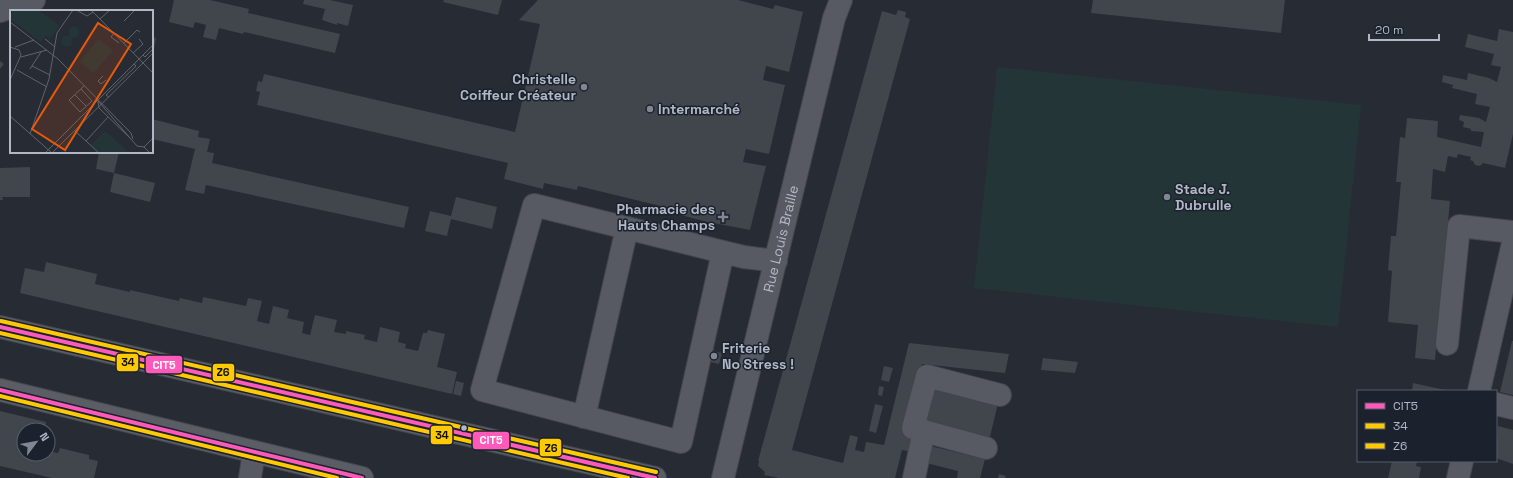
<svg xmlns="http://www.w3.org/2000/svg" width="1513" height="478" font-family="'Space Grotesk',sans-serif">
<rect width="100%" height="100%" fill="#272b33"/>
<!-- green -->
<path fill="#243538" d="M997,67L1361,105L1338,327L974,288Z"/>
<!-- building -->
<path fill="#41454c" d="M174,0H210L249,9L248,13L340,34L335,53L244,32L243,34L219,28L216,40L203,37L206,25L195,22L193,28L169,22Z
M304,0H330L353,5L348,26L337,23V25L322,20L325,9L303,4Z
M444,0H502L498,15L443,2Z
M538,0H738L773,9L775,5L803,12L789,72L766,66L763,80L785,85L769,154L746,149L743,162L766,166L750,230L708,222L673,213V209L578,186L577,190L544,183L543,189L504,179L508,163L257,105L260,92L256,91L258,81L262,82L264,74L515,132L540,24L519,20Z
M1093,0H1285L1281,33L1091,13Z
M898,10L906,12L905,17L910,19L792,450L843,463L850,435L858,437L855,450L864,452L866,442L884,445L909,343L1009,354L1005,373L922,364L906,432L916,435L912,452L902,450L895,478H779L764,475L765,472L758,466L759,461H758L882,11L896,15Z
M1499,29L1513,32V134L1505,168L1483,163L1480,166L1475,165L1473,161L1470,160L1471,157L1458,154L1457,158L1448,156L1445,172L1433,169L1431,199L1450,201L1435,360L1415,358L1418,325L1388,322L1392,271L1388,270L1391,236H1396L1401,182H1396L1400,137L1405,138L1407,118L1438,121L1437,137L1481,147L1484,132L1471,131V129L1463,127L1464,122L1459,120L1460,115L1479,118L1486,122L1490,107L1475,104L1477,94L1452,88L1453,85L1442,82L1443,75L1467,80L1468,73L1489,78L1497,82L1501,67L1491,65L1494,54L1465,47L1468,34L1497,41Z
M152,37L156,38L153,54H152Z
M0,61L4,64L0,69Z
M152,119L199,131L198,137L210,139L207,152L214,153L212,163L409,207L404,228L206,185L204,194L185,190L195,149L152,139Z
M99,152H119L114,173L96,169Z
M30,167V197H2L3,200H0V168Z
M114,173L155,183L150,202L110,192Z
M456,197L497,207L492,229L451,219L447,236L425,231L430,211L451,216Z
M46,262L97,274L95,284L130,292V290L179,301L180,298L202,303L203,297L246,306L248,298L262,301L257,321L269,324L273,306L289,310L287,318L304,322L302,333L310,335L315,315L337,320L334,332L346,334V331L365,335L364,339L377,342L380,327L400,332L398,342L406,344L405,348L418,351L423,333H427L428,330L445,334L437,367L457,372L452,394L20,293L25,268L44,272Z
M1512,341H1513V395L1500,392Z
M708,350L722,353L719,364L706,361Z
M1043,358L1078,362L1075,373L1041,370Z
M884,366L893,368L889,382L881,380Z
M456,381L464,383L461,396L453,394Z
M1413,383L1445,390V391H1412Z
M879,386L884,387L882,396L878,395Z
M934,388L998,403L990,437L926,422Z
M875,404L883,406L876,433L869,431Z
M0,411L46,422L45,430H24V454H48V451L58,453L60,448L89,455V459L98,461L94,478H52L0,466Z
M1498,426L1513,430V464L1496,458Z
M930,446L985,459L980,478H957L958,471L926,463Z
M1392,461H1417L1416,466L1421,467L1419,478H1388Z
M999,474L1006,476L1005,478H998Z"/>
<g fill="none" stroke-linecap="round" stroke-linejoin="round">
<defs>
<g id="minor">
<path d="M0,11L34,0"/>
<path d="M723,252L681,442L482,390L534,205L723,252L744,257L776,261"/>
<path d="M1447,344L1459,226L1513,232"/>
<path d="M1479,391L1513,243"/>
<path d="M1496,404L1513,408"/>
<path d="M584,417L627,228"/>
<path d="M986,448L913,428L927,376L1000,395"/>
<path d="M250,478L254,452"/>
<path id="s1" d="M723,478L834,18L841,0"/>
<path d="M914,478L924,431"/>
<path d="M1458,478L1462,461"/>
</g>
<path id="major" d="M0,327L655,478
M0,390L362,478"/>
</defs>
<!-- minor casing -->
<use href="#minor" stroke="#43464c" stroke-width="24"/>
<!-- major casing -->
<use href="#major" stroke="#454850" stroke-width="24"/>
<!-- minor -->
<use href="#minor" stroke="#575a62" stroke-width="22"/>
<!-- major -->
<use href="#major" stroke="#5a5d64" stroke-width="22"/>
<defs>
<path id="bus-1" d="M0,327L655,478
M0,390L362,478"/>
<path id="bus-2" d="M0,333L628,478
M0,396L337,478"/>
<path id="bus-3" d="M1,321L656,472"/>
</defs>
<!-- bus-1 casing -->
<use href="#bus-1" stroke="#1b212d" stroke-width="7"/>
<!-- bus-2 casing -->
<use href="#bus-2" stroke="#1b212d" stroke-width="7"/>
<!-- bus-3 casing -->
<use href="#bus-3" stroke="#1b212d" stroke-width="7"/>
<!-- bus-1 -->
<use href="#bus-1" stroke="#ff5aba" stroke-width="4"/>
<!-- bus-2 -->
<use href="#bus-2" stroke="#ffc904" stroke-width="4"/>
<!-- bus-3 -->
<use href="#bus-3" stroke="#ffc904" stroke-width="4"/>
</g>
<!-- markers -->
<g fill="#818692" stroke="#1b212d" stroke-width="1.5">
<circle cx="584" cy="87" r="4"/>
<circle cx="650" cy="109" r="4"/>
<circle cx="1167" cy="197" r="4"/>
<path d="M721 211h4v4h4v4h-4v4h-4v-4h-4v-4h4z"/>
<circle cx="714" cy="356" r="4"/>
</g>
<circle fill="#b1b7c5" stroke="#1b212d" stroke-width="1.5" cx="464" cy="428" r="3.5"/>
<g text-anchor="middle" stroke-width="3" stroke-linejoin="round" paint-order="stroke">
<!-- poi labels -->
<g font-size="14" font-weight="bold" fill="#b1b7c5" stroke="#1b212d" text-anchor="start">
<text x="576" y="84" text-anchor="end">Christelle<tspan x="576" dy="16">Coiffeur Créateur</tspan></text>
<text x="658" y="114">Intermarché</text>
<text x="1175" y="194">Stade J.<tspan x="1175" dy="16">Dubrulle</tspan></text>
<text x="715" y="214" text-anchor="end">Pharmacie des<tspan x="715" dy="16">Hauts Champs</tspan></text>
<text x="722" y="353">Friterie<tspan x="722" dy="16">No Stress !</tspan></text>
</g>
<!-- street labels -->
<g font-size="14" fill="#b1b7c5" stroke="#1b212d">
<text dy="5" stroke="none"><textPath href="#s1" startOffset="246">Rue Louis Braille</textPath></text>
</g>
</g>
<!-- overview -->
<g transform="translate(10 10)">
<rect width="143" height="143" fill="#272b33"/>
<path d="M2,0H28L50,16L40,28L36,25L31,32L0,9ZM58.5 22a5.5 5.5 0 1 1 11 0a5.5 5.5 0 1 1-11 0ZM51.5 31a5.5 5.5 0 1 1 11 0a5.5 5.5 0 1 1-11 0ZM88,29L103,40L84,63L70,52ZM95,121L118,141L116,143H90L81,135Z" fill="#243538"/>
<path fill="none" stroke="#5e636d" stroke-width="1" d="M81,0L143,63M68,1L77,6L83,2M90,9L100,0M114,11L125,0M0,12L48,49L121,123L123,129M104,23L101,27L109,33M35,29L45,37M114,33L127,20L130,22M0,37L9,40L11,45L0,70M5,37L24,30M123,43L133,34L129,29M133,45L135,47L143,39M11,47L37,40M22,56L40,65M20,59L31,42M7,60L37,77M93,66L88,71L91,74L96,70M71,79L82,91L70,102L59,90L74,76M65,85L76,96M99,87L96,85L126,56L124,54M88,91L127,136M88,91L89,98L121,129M0,106L42,143M65,121L89,143M20,124L39,69L47,23L63,0M76,131L98,107M127,136L134,137L140,143M134,137L143,128M35,143L143,35M42,143L143,43"/>
<path fill="#e8590c" fill-opacity="0.15" stroke="#e8590c" stroke-width="2" d="M88,13L121,34L55,140L22,119Z"/>
<rect width="143" height="143" fill="none" stroke="#b1b7c5" stroke-width="2"/>
</g>
<g stroke="#1b212d" stroke-width="1.5">
<rect x="116" y="353" width="23" height="19" rx="4" fill="#ffc904"/>
<rect x="145" y="355" width="38" height="19" rx="4" fill="#ff5aba"/>
<rect x="212" y="363" width="23" height="19" rx="4" fill="#ffc904"/>
<rect x="430" y="425" width="23" height="20" rx="4" fill="#ffc904"/>
<rect x="472" y="431" width="38" height="19" rx="4" fill="#ff5aba"/>
<rect x="539" y="438" width="23" height="19" rx="4" fill="#ffc904"/>
</g>
<g font-size="11" text-anchor="middle" font-weight="bold" fill="#fff">
<text x="164" y="369">CIT5</text>
<text x="491" y="444">CIT5</text>
</g>
<g font-size="11" text-anchor="middle" font-weight="bold" fill="#111">
<text x="128" y="366">34</text>
<text x="223" y="376">Z6</text>
<text x="442" y="439">34</text>
<text x="551" y="452">Z6</text>
</g>
<!-- legend -->
<rect x="1357" y="390" width="140" height="72" fill="#1b212d" stroke="#575d6a"/>
<rect x="1365" y="403" width="20" height="6" fill="#ff5aba" stroke="#575d6a"/>
<text x="1393" y="410" font-size="12" fill="#b1b7c5">CIT5</text>
<rect x="1365" y="423" width="20" height="6" fill="#ffc904" stroke="#575d6a"/>
<text x="1393" y="430" font-size="12" fill="#b1b7c5">34</text>
<rect x="1365" y="443" width="20" height="6" fill="#ffc904" stroke="#575d6a"/>
<text x="1393" y="450" font-size="12" fill="#b1b7c5">Z6</text>
<!-- north arrow -->
<g transform="translate(36 442) rotate(58)"><circle r="19" fill="#1b212d" stroke="#575d6a"/>
<path d="M0-3L7 15L0 10L-7 15Z" fill="#818692"/>
<text y="-6" font-size="11" font-weight="bold" text-anchor="middle" fill="#b1b7c5">N</text>
</g>
<!-- scale -->
<path d="M1369 34v6h70v-6" fill="none" stroke="#b1b7c5" stroke-width="2"/>
<text x="1375" y="34" font-size="12" fill="#b1b7c5" stroke="#1b212d" stroke-width="3" paint-order="stroke">20 m</text>
</svg>
